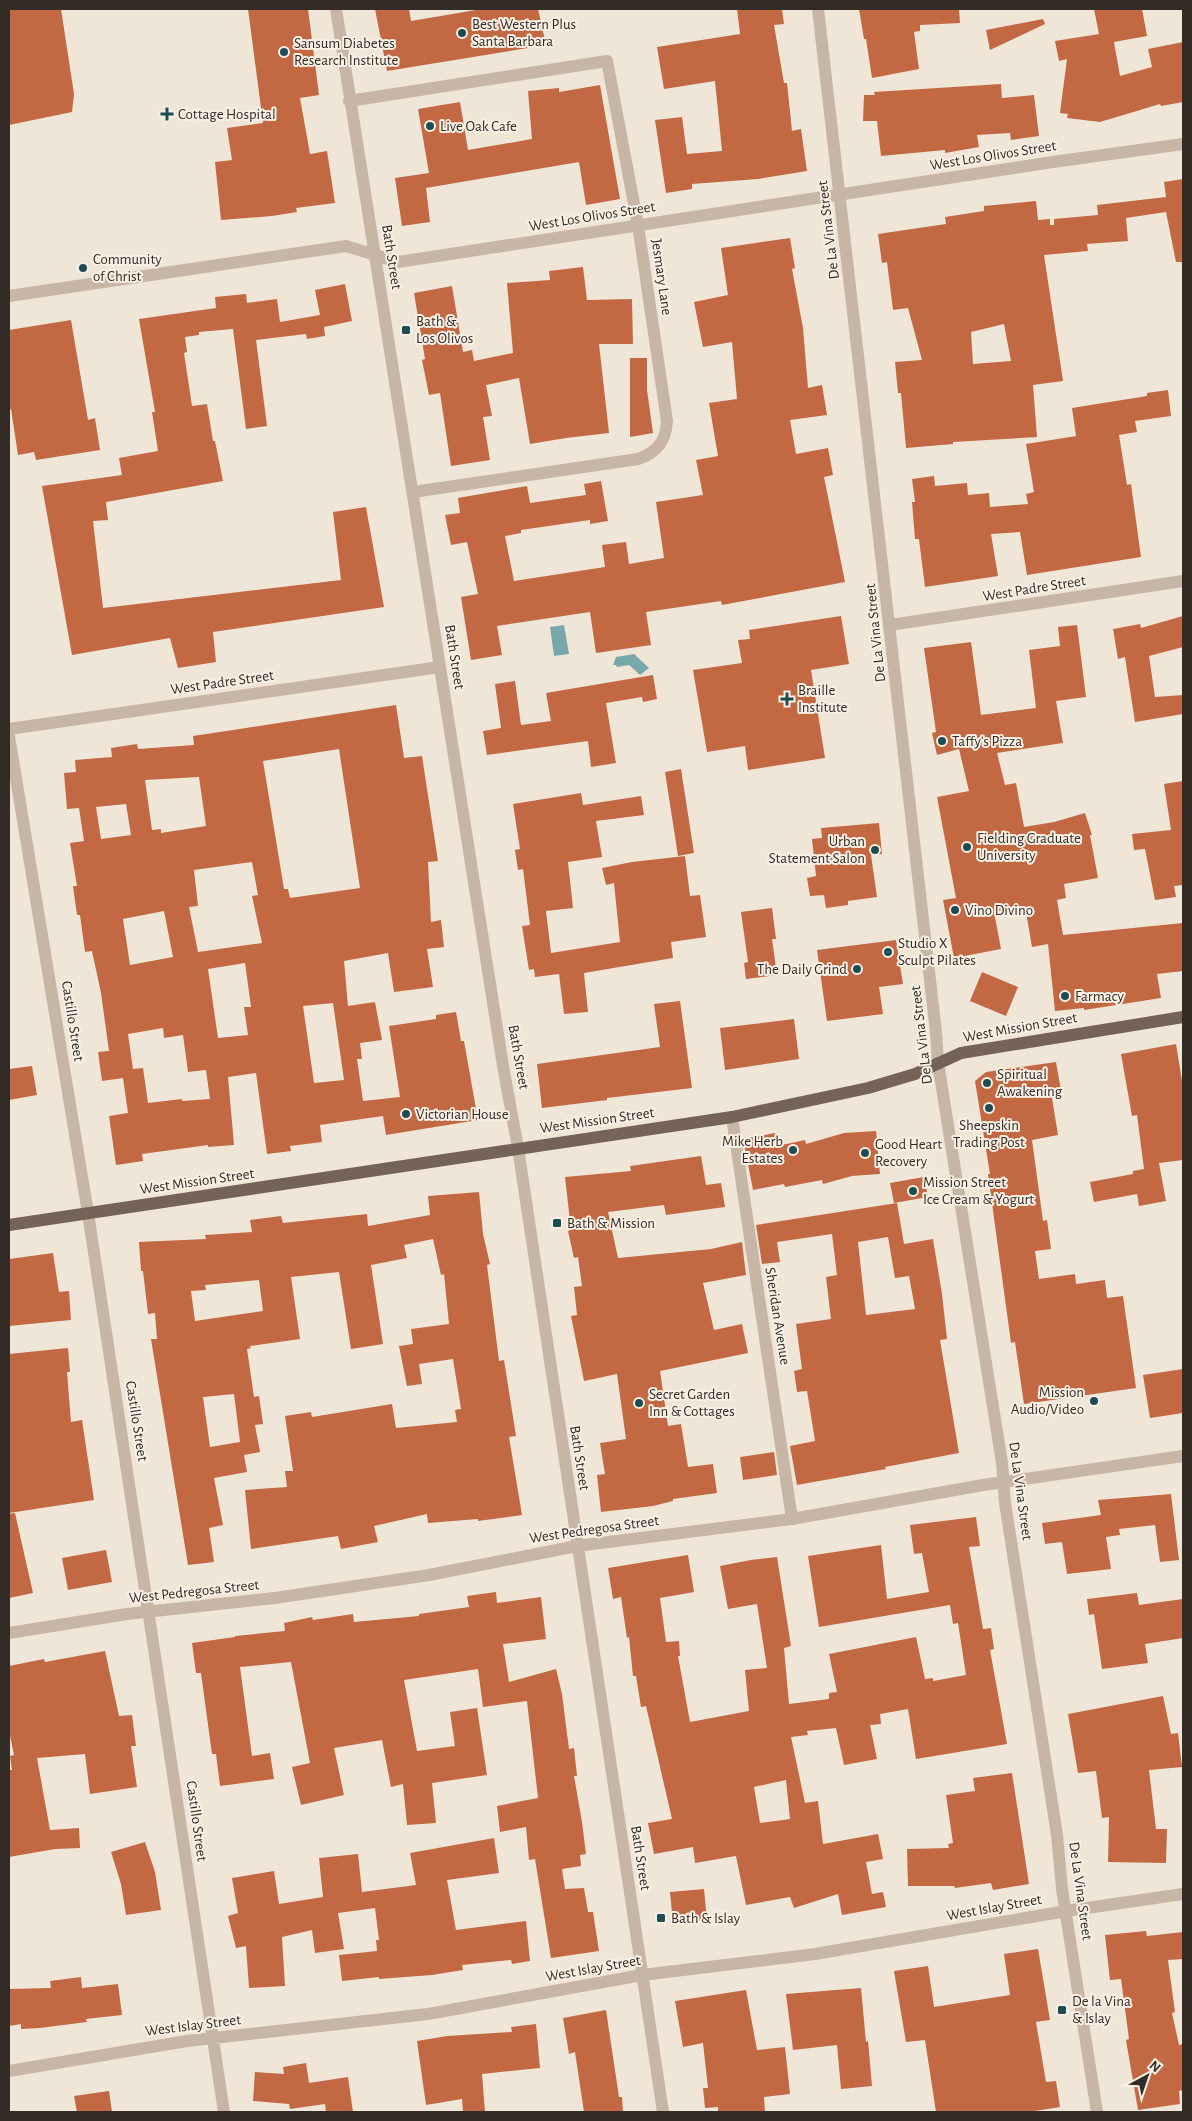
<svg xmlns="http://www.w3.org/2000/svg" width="1192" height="2121" font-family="'Alegreya Sans',sans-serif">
<rect width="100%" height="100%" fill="#f0e6d8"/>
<!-- water -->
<path fill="#78a7ac" d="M564,625L569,654L554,656L550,627Z
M634,654L649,668L640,675L629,665L617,667L616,665H613L616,657Z"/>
<!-- building -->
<path fill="#c26944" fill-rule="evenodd" d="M9,9H61L74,94L72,112L9,125Z
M248,9H308L319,95L300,98L310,154L327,151L335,203L296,208L297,212L272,216L221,220L215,162L232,160L227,128L263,123Z
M375,9H409L411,21L482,9H538L546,45L387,71Z
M737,9H782L784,24L774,25L784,83H787L792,131L801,129L807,171L758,179L692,184V189L666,193L655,120L682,117L687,154L722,151L715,81L664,89L657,47L740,34Z
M859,9H959L960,23L920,25V31L914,32L919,69L872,78L866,39H864Z
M1094,9H1142L1147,36L1114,42L1120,76L1152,67L1148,49L1183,42V102L1161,106L1160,104L1100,122L1067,118L1068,114L1060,113L1067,59L1059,61L1055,41L1099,34Z
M1043,19L1045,24L990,50L986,30Z
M1001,84L1002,98L1034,95L1039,136L1011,140L1010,133L977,135L979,147L945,153V150L881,156L877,121H863L864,95H875L874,92Z
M600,85L620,199L586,205L579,162L426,188L430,222L402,226L395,178L429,173L418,109L460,102L468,150L532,139L528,91L559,88V92Z
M1183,179V262H1176L1166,212L1126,218L1128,241L1087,244L1088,251L1044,255L1063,381L1033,385L1037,437L953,442V444L906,448L901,393H898L895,362L922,360L908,308L893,310L887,262L882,263L878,234L946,224L945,217L984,211V206L1036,201L1038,220L1050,219V225H1054V219L1098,215L1097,205L1166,197L1164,182ZM1004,324L1011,361L973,364L971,332Z
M790,238L795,268L792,269L803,328L808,388L822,385L827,415L790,420L796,454L828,448L833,475L824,477L845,582L722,605L721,601L646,612L651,645L596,653L590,612L497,626L502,655L471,660L461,597L478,594L467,542L451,545L445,515L460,513L458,498L527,486L530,503L586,495L584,484L601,481L608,521L590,524V520L521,530V533L505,536L514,581L605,567L602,545L626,542L629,564L664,558L656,502L703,495L696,460L718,456L709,403L737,399L732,342L703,347L694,302L728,295L721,248Z
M583,267L587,300L632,299L633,344H599L609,433L566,438L530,444L519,378L486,385L492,416L483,417L490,460L451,466L440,393L429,395L422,360L425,359L414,293L452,286L463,352L472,350L474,361L513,353L507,283L550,280L549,271Z
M345,284L352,321L324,327L325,336L307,339L306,334L256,340L267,426L246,429L233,329L199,332V335L185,337L187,352L184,353L192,406L207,404L213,441H215L223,481L106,502L108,520L93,521L103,608L341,580L333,512L366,507L384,607L213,632L216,662L178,668L170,638L72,655L42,486L122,475L119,458L158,451L152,412H155L139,319L216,308L215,297L246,294L247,303L277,299L280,322L320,315L315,290Z
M71,320L88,420L95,418L100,450L36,460L34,452L18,455L11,409H9V330Z
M630,358H647V390L653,433L630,437Z
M1168,390L1171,416L1135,421L1137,432L1119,435L1127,485L1131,484L1141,557L1027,575L1020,532L991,534L998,576L925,587L919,539H915L912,502H915L912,479L934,476L935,486L967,483L968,495L989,493L990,507L1028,504L1026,494L1034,492L1026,444L1076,436L1072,408L1147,396V393Z
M841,616L849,664L811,670L825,758L748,770L745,746L707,752L693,670L742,663L738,640L750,639L749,630Z
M1183,616V647L1149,656L1155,697L1183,695V714L1135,722L1125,657L1118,659L1113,629L1140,624L1141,628Z
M1077,625L1086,697L1056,701L1063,743L997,753L1005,785L1016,783L1024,827L1054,822L1085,813L1092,835H1090L1098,878L1064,884L1066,898L1057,900L1063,935L1183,923V971L1157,974L1161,998L1084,1010V1008L1055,1011L1048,944L1032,947L1025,906L994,912L1001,949L954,958L943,900L956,898L937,797L969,791L959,749L937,755L932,733L936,732L924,648L971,642L981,715L1036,708L1029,650L1060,646L1058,627Z
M653,675L657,699L643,702L642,697L606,703L616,763L591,767L588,741L487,755L483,731L501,728L495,684L515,681L521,725L551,721L546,693Z
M396,705L404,758L422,756L438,861L428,862L431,922L441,920L444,947L427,949L433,987L394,992L388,953L344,961L348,1006L375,1002L382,1040L360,1043L362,1059H357L363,1101L400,1097L389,1026L436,1019V1015L456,1012L461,1041H464L478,1120L386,1135L383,1116L320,1125L322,1142L290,1146L291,1151L267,1154L256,1073L228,1077L234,1145L208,1147V1145L142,1154L143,1161L116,1165L109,1116L128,1113L123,1078L102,1081L98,1052L109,1051L101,993L92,951L85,952L80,915H77L73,886H77L70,843L84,841L79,808L67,809L64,773L76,772L75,760L112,757L111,748L137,744L138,749L194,745L193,736ZM339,749L360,888L290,898L288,889H284L263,761ZM199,777L206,826L161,833V829L152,830L145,780ZM126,804L131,835L101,839L96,807ZM252,862L258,895L252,896L262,943L198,952L189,907L198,906L194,870ZM164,911L173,957L130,965L123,919ZM245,963L251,1007H244L248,1035L218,1038L208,969ZM333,1003L344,1080L314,1083L303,1006ZM163,1028L164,1038L183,1035L188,1072L206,1070L210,1099L182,1101V1099L148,1103L143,1068L133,1069L128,1034Z
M681,769L694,853L678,856L665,772Z
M1183,781V885L1174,886L1176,897L1155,900L1145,849L1134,850L1132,834L1171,830L1164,784Z
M581,793L583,805L641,796L644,815L596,821L602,857L568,862L573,908L546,911L551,953L620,942L614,883L606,885L602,868L632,862L685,856L690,896L700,895L706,937L671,942L673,958L584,973L588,1012L564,1014L559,974L535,977L534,969L529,970L522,926L530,925L523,869L518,870L515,850L520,849L513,804Z
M879,823L882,854L871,855L877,897L848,901V905L826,908L824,895L810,896L807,878L816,876L812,839L822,838L821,828Z
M772,908L776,939H772L777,975L746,979L744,963L748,962L741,912Z
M896,940L903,984L879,987L883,1014L827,1021L817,950Z
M982,972L1018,987L1006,1016L970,1001Z
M680,1001L692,1088L607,1098V1100L542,1108L537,1064L660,1047L654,1004Z
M794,1019L799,1059L725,1070L720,1028Z
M1176,1044L1183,1087V1160L1159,1163L1166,1201L1139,1206L1137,1194L1094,1202L1090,1182L1133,1174V1171L1144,1169L1137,1115L1132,1116L1121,1054Z
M1056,1062L1062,1096L1052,1098L1058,1135L1032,1140L1043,1221L1047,1220L1051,1249L1035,1251L1039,1279L1075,1274L1076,1284L1105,1280L1107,1298L1123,1296L1136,1388L1024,1404L1015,1342L1011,1343L988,1174H990L975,1081L986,1072Z
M32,1066L37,1095L9,1100V1069Z
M876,1131L880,1174L852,1176L823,1184L822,1180L785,1187L784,1184L753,1190L743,1139L775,1133L777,1146L805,1140L806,1144L844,1133Z
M701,1156L706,1185L721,1183L725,1207L666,1215L664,1205L608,1212L618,1258L711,1249L742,1242L746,1275L703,1283L714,1330L742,1324L748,1353L660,1371L668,1426L681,1424L688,1467L713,1464L717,1493L673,1499V1501L653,1506L601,1512L597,1475L605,1474L600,1443L626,1439L617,1374L584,1381L571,1316L577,1315L574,1287L582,1286L578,1257L574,1258L568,1231L571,1230L565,1177L631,1171L630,1166Z
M924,1177L928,1197L894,1203L890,1183Z
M479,1192L483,1234L490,1264L487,1265L499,1361L504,1360L516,1436L509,1437L522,1515L478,1521V1519L428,1523L427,1514L374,1526L378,1542L341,1549L338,1536L251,1549L245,1490L287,1487L285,1471H293L285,1416L311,1412L312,1417L392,1404L396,1428L457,1422L455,1410L461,1409L453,1359L419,1364L422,1384L407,1386L399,1346L413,1344L411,1329L449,1324L444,1274L441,1275L433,1239L404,1245L407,1258L371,1265L383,1344L351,1349L339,1272L291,1277L300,1339L250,1346L251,1348L247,1349L254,1397L259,1396L263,1424L255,1425L260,1452L244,1455L247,1472L214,1478L223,1525L209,1528L214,1562L188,1565L151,1339H157L155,1313L148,1314L143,1271H141L139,1242L206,1239L205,1235L252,1232L250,1220L281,1216L283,1223L367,1214L368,1226L430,1215L428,1196ZM259,1280L263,1311L195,1321L191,1291L206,1290L205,1285ZM234,1394L240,1442L210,1447L203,1397Z
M897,1203L904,1244L933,1239L942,1294L947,1339L940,1340L959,1453L885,1467L886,1469L797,1485L790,1446L815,1441L807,1391L797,1392L794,1371L802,1369L796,1324L831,1319L826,1277L837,1275L832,1234L777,1242L780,1262L762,1264L756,1225ZM888,1237L895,1278L909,1276L915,1309L866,1315L858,1242Z
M53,1253L59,1292L69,1291L71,1320L9,1326V1259Z
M68,1348L70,1372H67L71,1422L82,1420L94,1500L9,1513V1354Z
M1183,1369V1413L1150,1418L1143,1375Z
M774,1452L777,1475L743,1480L740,1457Z
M1171,1494L1179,1560L1160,1562L1155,1525L1119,1529L1120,1535L1106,1537L1111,1569L1067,1574L1062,1542L1045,1544L1042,1523L1101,1515L1098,1500Z
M15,1513L33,1593L9,1598V1514Z
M976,1517L980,1546L969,1547L983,1629L991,1628L994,1649L990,1650L1007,1744L916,1759L908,1709L880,1714L881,1724L870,1725L877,1759L844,1765L836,1728L807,1731L808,1735L791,1737L805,1803L818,1801L823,1844L878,1834L883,1859L866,1862L872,1894L883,1892L886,1907L842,1915L838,1894L794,1908L790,1897L746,1905L736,1856L695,1863L693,1847L654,1854L648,1823L672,1819L646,1706L641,1707L636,1676H633L629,1637L627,1638L621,1597L613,1599L608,1568L688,1555L694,1592L660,1598L666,1642L679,1641L680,1656H678L690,1722L749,1711L745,1670L767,1668L757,1604L728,1609L720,1566L751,1560L777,1557L791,1646L784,1648L789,1704L829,1699V1693L837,1692L829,1654L916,1637L925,1679L933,1678V1681L966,1675L958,1623L953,1624L950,1605L819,1627L808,1556L881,1545L887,1599L929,1592L922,1553L914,1554L910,1525ZM786,1780L790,1819L760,1823L754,1787Z
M106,1550L112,1582L68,1590L62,1558Z
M496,1592L497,1603L541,1597L546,1639L503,1644L509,1682L556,1669L562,1694L569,1749L574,1748L577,1776H574L582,1822L586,1854L580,1855L581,1866L562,1869L565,1889L584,1888L588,1912H593L599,1951L551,1958L535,1859L529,1860L526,1827L500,1832L497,1806L538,1798L527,1701L483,1707L478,1669L404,1680L417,1751L455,1746L450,1712L477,1708L487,1775L432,1783L436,1823L407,1825L403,1784L391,1787L382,1740L334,1748L344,1795L301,1805L292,1767L310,1763L291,1662L240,1667L252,1756L270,1753L274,1779L220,1786L216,1754H212L201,1673H196L192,1643L235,1637V1636L285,1631L284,1623L312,1617L313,1620L353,1614L354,1622L419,1616V1614L469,1607L467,1596Z
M1137,1593L1139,1605L1183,1599V1638L1145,1644L1148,1663L1102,1669L1094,1614L1089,1615L1087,1599Z
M105,1651L119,1716L132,1715L136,1746H131L137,1787L90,1794L85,1754L37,1758L50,1830L79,1828L80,1848L55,1849L9,1857V1770H12L10,1756L14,1755L9,1731V1666L44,1659L45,1662Z
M1163,1696L1171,1734L1178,1733L1182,1767L1149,1770L1156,1829H1167L1166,1863L1108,1862L1109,1817L1102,1818L1096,1771L1078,1773L1068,1714Z
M1012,1773L1029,1884L993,1890L991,1883L955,1888L954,1886H908L907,1849L949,1848L948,1844L953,1843L946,1795L975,1791L973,1778Z
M494,1838L499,1873L447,1880L456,1930L526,1921L530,1961L512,1964L511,1960L462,1965L463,1970L432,1975L379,1979V1977L342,1981L339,1955L377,1951L376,1940H379L375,1908L338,1913L344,1949L315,1953L312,1930L282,1937L285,1986L249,1988L246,1946L236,1948L228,1916L238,1913L232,1878L274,1871L279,1904L323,1897L319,1858L358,1854L362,1892L416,1885L410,1853Z
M145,1842L155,1872L161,1910L126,1915L121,1884L111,1852Z
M704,1889L707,1920L673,1923L670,1892Z
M1146,1931L1147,1936L1183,1932V1959L1168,1960L1175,2012L1172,2013L1179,2045L1183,2044V2090L1179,2091L1180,2104L1138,2110L1126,2040L1129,2039L1121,1979L1110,1980L1105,1935Z
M1038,1949L1050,2020L1036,2022L1046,2082L1056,2081L1060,2107L1028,2112H936L925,2040L906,2042L894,1971L928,1966L934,2007L1010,1995L1004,1954Z
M81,1977L82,1988L118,1984L122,2015L86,2019L87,2022L40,2028L21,2029V2024L9,2026V1989L51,1988L50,1981Z
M861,1988L866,2042L868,2041L872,2086L841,2089L837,2045L793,2050L786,1994Z
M746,1990L757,2050L785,2047L790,2094L764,2097L765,2112H718V2107L705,2108L703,2088H708L703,2043L683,2047L675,2001Z
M606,2010L619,2097H622L623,2112H584L575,2052L569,2054L563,2018Z
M536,2024L540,2068L482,2074L485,2112H463L462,2099L426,2105L417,2041L447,2036L512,2032L511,2027Z
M306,2063L309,2083L348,2077L353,2112H326L325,2104L290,2109L289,2104L253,2101L255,2072L284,2074L283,2067Z
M109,2091L112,2112H77L74,2096Z"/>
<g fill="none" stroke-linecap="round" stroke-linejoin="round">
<!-- minor -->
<path stroke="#c7b6a5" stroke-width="12" d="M336,9L503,1066L518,1148L663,2112
M818,9L936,1032L938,1063L1002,1463L1005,1503L1057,1835L1062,1889L1097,2112
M349,101L607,61L638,225L667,421C666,441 657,453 638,459L413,492
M9,296L346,246L398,262L1053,162L1183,144
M890,625L1183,581
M9,729L440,667
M9,736L88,1213L224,2112
M732,1117L792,1519
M9,1633L127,1614L275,1598L429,1575L577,1546L792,1519L983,1485L1183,1456
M9,2071L187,2041L428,2014L642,1975L815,1954L1066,1911L1183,1894"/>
<!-- major -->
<path stroke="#756357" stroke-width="12" d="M9,1225L732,1117L868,1088L915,1074L961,1053L1183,1017"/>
</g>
<!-- markers -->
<g fill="#1d4c53" stroke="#f8f0e4" stroke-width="2">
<circle cx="462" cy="33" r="5"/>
<circle cx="284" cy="52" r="5"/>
<path d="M164.5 106.5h5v5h5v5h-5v5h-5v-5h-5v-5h5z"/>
<circle cx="430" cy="126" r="5"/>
<circle cx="83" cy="268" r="5"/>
<rect x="401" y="325" width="10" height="10" rx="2.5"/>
<path d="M784.5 691.5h5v5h5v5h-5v5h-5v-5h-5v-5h5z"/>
<circle cx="942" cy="741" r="5"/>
<circle cx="967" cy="847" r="5"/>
<circle cx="875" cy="850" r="5"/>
<circle cx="955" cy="910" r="5"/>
<circle cx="888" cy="952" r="5"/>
<circle cx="857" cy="969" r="5"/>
<circle cx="1065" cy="996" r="5"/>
<circle cx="987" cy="1083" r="5"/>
<circle cx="989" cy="1108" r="5"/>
<circle cx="406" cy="1114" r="5"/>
<circle cx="793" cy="1150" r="5"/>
<circle cx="865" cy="1153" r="5"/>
<circle cx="913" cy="1191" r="5"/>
<rect x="552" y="1218" width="10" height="10" rx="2.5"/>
<circle cx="1094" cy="1401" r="5"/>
<circle cx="639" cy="1403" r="5"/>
<rect x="656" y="1913" width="10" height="10" rx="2.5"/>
<rect x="1057" y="2005" width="10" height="10" rx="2.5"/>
</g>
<g text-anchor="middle" stroke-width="4" stroke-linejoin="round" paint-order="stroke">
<!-- poi labels -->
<g font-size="15" fill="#332b26" stroke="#f8f0e4" text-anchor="start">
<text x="472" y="29">Best Western Plus<tspan x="472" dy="17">Santa Barbara</tspan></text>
<text x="294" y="48">Sansum Diabetes<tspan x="294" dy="17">Research Institute</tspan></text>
<text x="178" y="119">Cottage Hospital</text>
<text x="440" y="131">Live Oak Cafe</text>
<text x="93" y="264">Community<tspan x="93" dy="17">of Christ</tspan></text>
<text x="416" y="326">Bath &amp;<tspan x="416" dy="17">Los Olivos</tspan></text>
<text x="798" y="695">Braille<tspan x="798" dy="17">Institute</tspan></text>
<text x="952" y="746">Taffy's Pizza</text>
<text x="977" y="843">Fielding Graduate<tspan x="977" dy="17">University</tspan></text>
<text x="865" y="846" text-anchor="end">Urban<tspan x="865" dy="17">Statement Salon</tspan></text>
<text x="965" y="915">Vino Divino</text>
<text x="898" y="948">Studio X<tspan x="898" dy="17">Sculpt Pilates</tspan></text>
<text x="847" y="974" text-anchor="end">The Daily Grind</text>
<text x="1075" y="1001">Farmacy</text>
<text x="997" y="1079">Spiritual<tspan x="997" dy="17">Awakening</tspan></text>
<text x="416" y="1119">Victorian House</text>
<text x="989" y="1130" text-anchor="middle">Sheepskin<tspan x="989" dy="17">Trading Post</tspan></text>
<text x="783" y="1146" text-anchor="end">Mike Herb<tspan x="783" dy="17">Estates</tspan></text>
<text x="875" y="1149">Good Heart<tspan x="875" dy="17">Recovery</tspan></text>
<text x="923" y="1187">Mission Street<tspan x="923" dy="17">Ice Cream &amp; Yogurt</tspan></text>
<text x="567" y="1228">Bath &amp; Mission</text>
<text x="1084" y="1397" text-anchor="end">Mission<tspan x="1084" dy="17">Audio/Video</tspan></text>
<text x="649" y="1399">Secret Garden<tspan x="649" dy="17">Inn &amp; Cottages</tspan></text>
<text x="671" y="1923">Bath &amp; Islay</text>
<text x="1072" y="2006">De la Vina<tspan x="1072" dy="17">&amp; Islay</tspan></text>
</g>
<!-- street labels -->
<g font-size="15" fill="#332b26" stroke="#f8f0e4">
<text transform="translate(993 155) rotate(-9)" y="5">West Los Olivos Street</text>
<text transform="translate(592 216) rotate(-9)" y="5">West Los Olivos Street</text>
<text transform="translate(828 230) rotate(-97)" y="5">De La Vina Street</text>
<text transform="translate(392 257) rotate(81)" y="5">Bath Street</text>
<text transform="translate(662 277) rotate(82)" y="5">Jesmary Lane</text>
<text transform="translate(1034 588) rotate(-9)" y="5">West Padre Street</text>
<text transform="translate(875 633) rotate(-96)" y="5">De La Vina Street</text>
<text transform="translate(455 657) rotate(81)" y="5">Bath Street</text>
<text transform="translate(222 682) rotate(-8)" y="5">West Padre Street</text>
<text transform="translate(73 1021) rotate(81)" y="5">Castillo Street</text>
<text transform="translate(1020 1027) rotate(-10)" y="5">West Mission Street</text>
<text transform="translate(921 1035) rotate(-97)" y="5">De La Vina Street</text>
<text transform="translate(519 1057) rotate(80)" y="5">Bath Street</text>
<text transform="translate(597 1120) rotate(-8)" y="5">West Mission Street</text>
<text transform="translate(197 1181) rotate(-8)" y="5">West Mission Street</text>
<text transform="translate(778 1316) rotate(81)" y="5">Sheridan Avenue</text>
<text transform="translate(137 1421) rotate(81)" y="5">Castillo Street</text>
<text transform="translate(580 1458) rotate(81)" y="5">Bath Street</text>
<text transform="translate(1021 1491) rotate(82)" y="5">De La Vina Street</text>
<text transform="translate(594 1529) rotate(-8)" y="5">West Pedregosa Street</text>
<text transform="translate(194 1591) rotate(-6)" y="5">West Pedregosa Street</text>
<text transform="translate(197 1821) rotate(82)" y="5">Castillo Street</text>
<text transform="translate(641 1858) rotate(81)" y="5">Bath Street</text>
<text transform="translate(1081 1891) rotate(82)" y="5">De La Vina Street</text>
<text transform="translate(994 1907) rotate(-10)" y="5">West Islay Street</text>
<text transform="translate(593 1968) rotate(-10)" y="5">West Islay Street</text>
<text transform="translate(193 2025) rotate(-7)" y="5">West Islay Street</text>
</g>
</g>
<!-- border -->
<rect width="1192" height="2121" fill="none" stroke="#332b26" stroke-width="20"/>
<!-- north arrow -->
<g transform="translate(1147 2076) rotate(40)" stroke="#f8f0e4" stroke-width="4" paint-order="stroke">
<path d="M0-4L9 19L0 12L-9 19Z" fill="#332b26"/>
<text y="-8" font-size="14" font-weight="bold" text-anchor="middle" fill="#332b26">N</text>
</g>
</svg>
